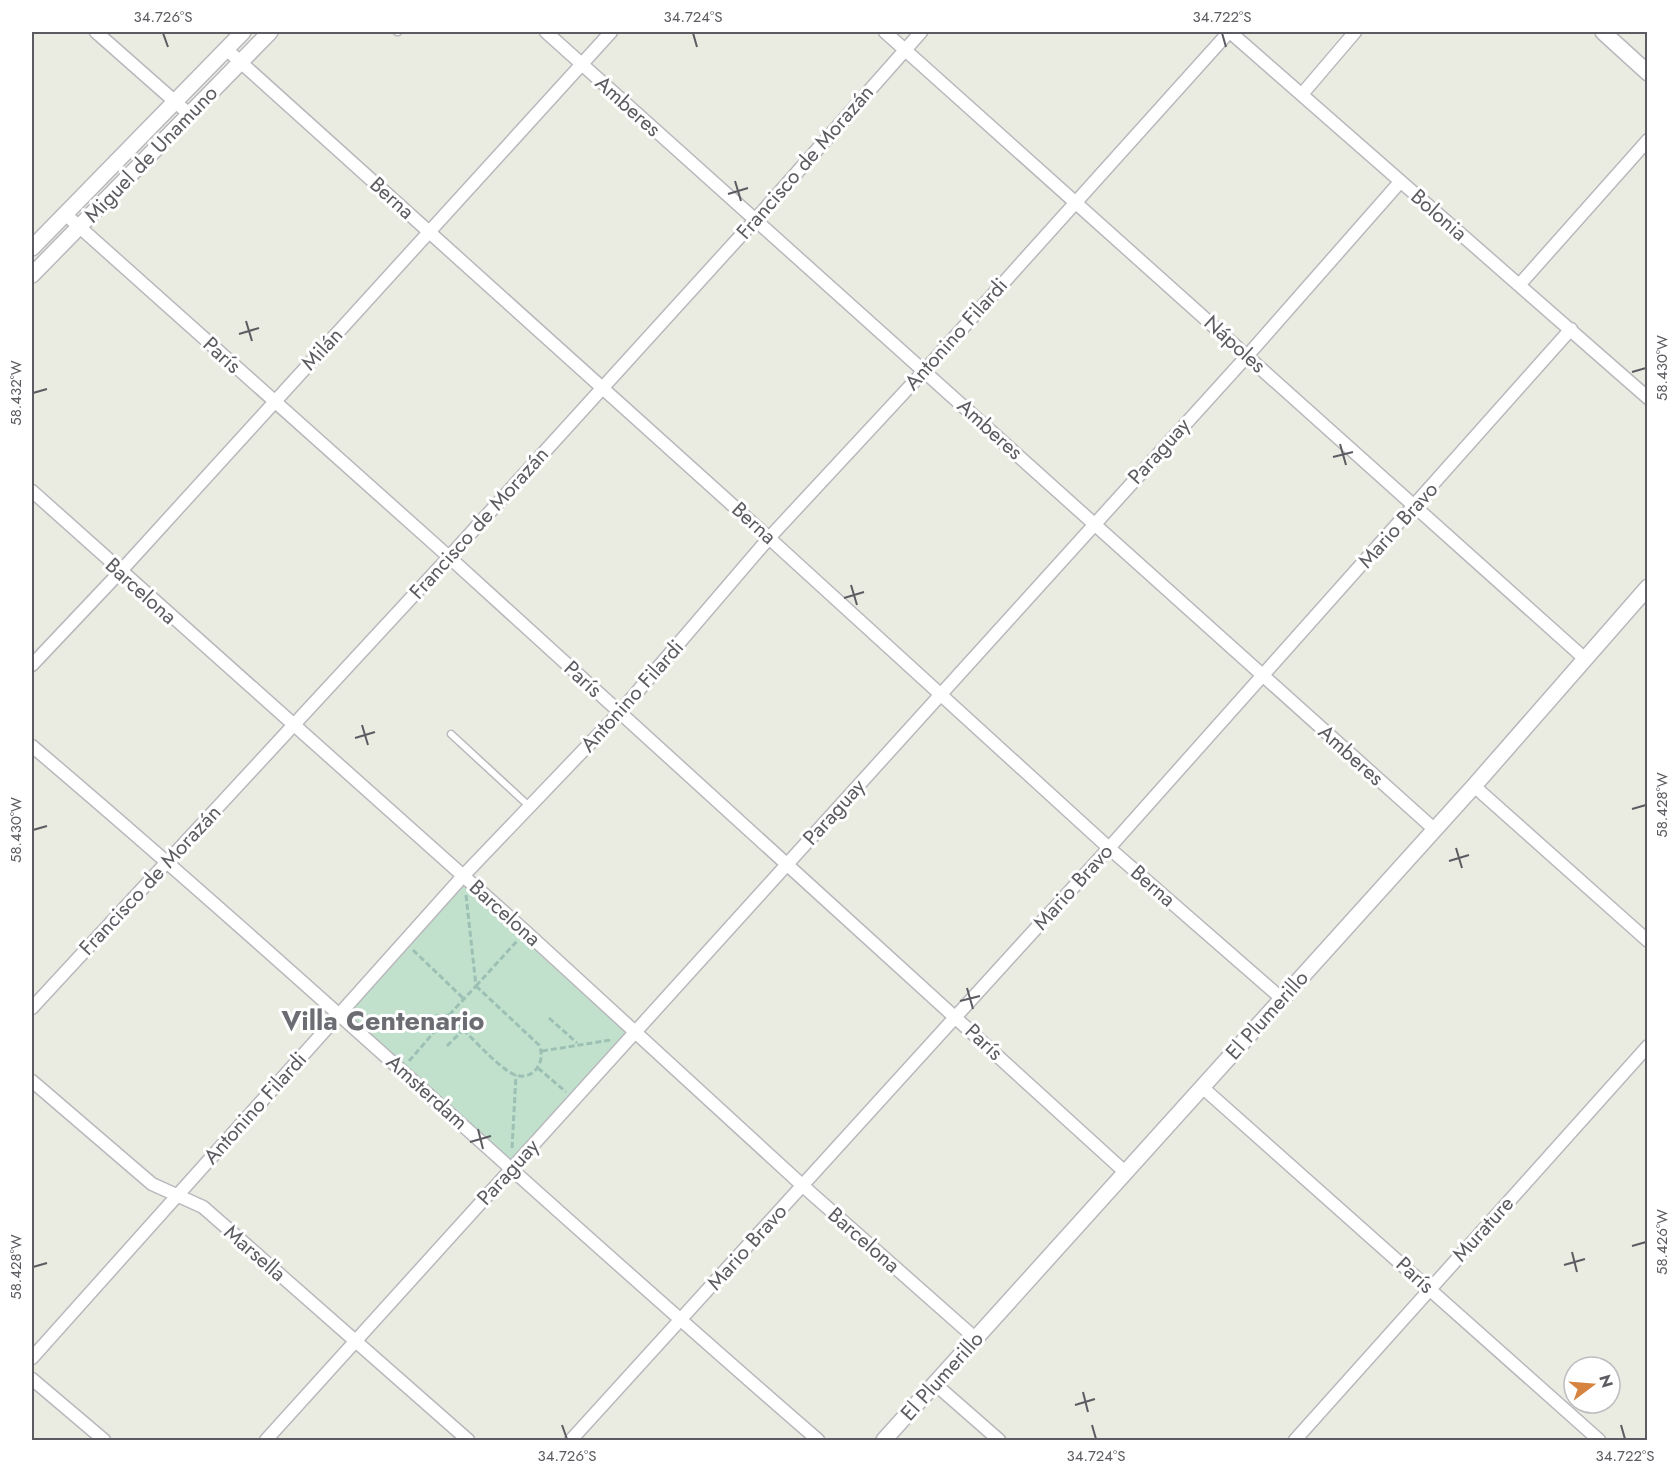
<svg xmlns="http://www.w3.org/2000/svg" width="1679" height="1472" font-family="Jost,sans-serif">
<rect width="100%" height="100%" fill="#eaece2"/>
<!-- green -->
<path fill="#c1e1cd" d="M463,876L636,1032L511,1168L339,1014Z"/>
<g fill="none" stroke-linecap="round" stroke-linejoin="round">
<defs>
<path id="service" d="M397,32H398
M451,734L529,806"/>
<path id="minor" d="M96,32L189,114
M546,32L1434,829
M885,32L1584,658
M1230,32L1648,398
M226,49L769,538L1109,848L1281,998
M1303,93L1355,32
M65,214L449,557L1125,1172
M1520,284L1648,140
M32,491L525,931L803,1186L975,1338
M32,665L119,573L611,32
M32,746C298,972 554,1212 818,1440
M1474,786L1648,941
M32,1008L449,557L755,220L921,32
M32,1081L152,1184L203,1207L468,1440
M1202,1087L1599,1440
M32,1358L463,876L620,712L769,538L925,370L1229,32
M32,1379L104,1440
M935,1384L999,1440
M266,1440L1248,355L1400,182
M571,1440L1109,848L1571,329
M1295,1440L1648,1046"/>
<path id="tertiary" d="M1603,32L1648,73
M32,248L243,32
M32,275L270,32
M884,1440L1474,786L1648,587"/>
</defs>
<!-- service casing -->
<use href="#service" stroke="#b8b8bd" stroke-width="9"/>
<!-- minor casing -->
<use href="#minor" stroke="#b8b8bd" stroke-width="15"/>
<!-- tertiary casing -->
<use href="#tertiary" stroke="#b8b8bd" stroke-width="18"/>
<!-- path -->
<path stroke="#9cc0b4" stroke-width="3" stroke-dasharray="6 3" stroke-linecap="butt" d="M466,895L476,986
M413,950L464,999
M476,986L539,1045C547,1062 532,1083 513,1074C495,1065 465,1030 449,1015Z
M476,986L517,941
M549,1018L577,1043
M364,1020L449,1015
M447,1046L464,1029
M542,1051L611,1040
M409,1061L449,1015
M538,1068L566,1092
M512,1148L516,1075"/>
<!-- service -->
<use href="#service" stroke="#fff" stroke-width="6"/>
<!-- minor -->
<use href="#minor" stroke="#fff" stroke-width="12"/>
<!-- tertiary -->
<use href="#tertiary" stroke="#fff" stroke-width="15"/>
</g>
<!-- ticks -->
<path fill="none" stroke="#5b5b61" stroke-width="2" d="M163,33L168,47M693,33L697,47M1222,33L1226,47M735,181L741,201M728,194L748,188M246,321L252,341M239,334L259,328M1632,372L1646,368M33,393L47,389M1340,444L1346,465M1333,457L1353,452M851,585L857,605M844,598L864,592M362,725L368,745M355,738L375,732M1632,809L1646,805M33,830L47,826M1456,848L1462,868M1449,861L1469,855M967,988L973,1009M960,1001L980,996M478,1129L483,1149M470,1142L491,1136M1632,1246L1646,1242M1572,1252L1577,1272M1564,1265L1585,1259M33,1267L47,1263M1083,1392L1088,1412M1075,1405L1095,1399M562,1425L567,1439M1092,1425L1096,1439M1621,1425L1625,1439"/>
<g text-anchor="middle" stroke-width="6" stroke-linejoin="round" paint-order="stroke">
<!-- street labels -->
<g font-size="21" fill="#5b5b61" stroke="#fff">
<text transform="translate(628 106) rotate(42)" y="7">Amberes</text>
<text transform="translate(151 154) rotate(-46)" y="7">Miguel de Unamuno</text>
<text transform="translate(805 162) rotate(-49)" y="7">Francisco de Morazán</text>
<text transform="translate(392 198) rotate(42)" y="7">Berna</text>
<text transform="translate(1439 215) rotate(41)" y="7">Bolonia</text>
<text transform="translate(956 334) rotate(-48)" y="7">Antonino Filardi</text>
<text transform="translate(1235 344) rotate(42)" y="7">Nápoles</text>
<text transform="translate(322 349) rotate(-47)" y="7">Milán</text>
<text transform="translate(222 355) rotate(42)" y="7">París</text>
<text transform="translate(990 429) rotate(42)" y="7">Amberes</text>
<text transform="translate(1159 451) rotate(-48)" y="7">Paraguay</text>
<text transform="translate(479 523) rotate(-48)" y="7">Francisco de Morazán</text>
<text transform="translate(754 523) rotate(42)" y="7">Berna</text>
<text transform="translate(1398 525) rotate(-48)" y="7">Mario Bravo</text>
<text transform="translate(141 591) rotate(42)" y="7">Barcelona</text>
<text transform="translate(583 679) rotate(42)" y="7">París</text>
<text transform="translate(632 696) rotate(-48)" y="7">Antonino Filardi</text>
<text transform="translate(1351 755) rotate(42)" y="7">Amberes</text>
<text transform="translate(834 812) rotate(-48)" y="7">Paraguay</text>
<text transform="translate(150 880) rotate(-47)" y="7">Francisco de Morazán</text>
<text transform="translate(1153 886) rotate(41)" y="7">Berna</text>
<text transform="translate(1073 887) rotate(-48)" y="7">Mario Bravo</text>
<text transform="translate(505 913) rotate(42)" y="7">Barcelona</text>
<text transform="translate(1267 1015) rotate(-48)" y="7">El Plumerillo</text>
<text transform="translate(984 1042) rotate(43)" y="7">París</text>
<text transform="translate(427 1092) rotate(42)" y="7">Amsterdam</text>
<text transform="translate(255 1108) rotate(-48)" y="7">Antonino Filardi</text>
<text transform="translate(508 1172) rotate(-48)" y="7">Paraguay</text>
<text transform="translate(1483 1229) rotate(-48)" y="7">Murature</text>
<text transform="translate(864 1240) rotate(41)" y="7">Barcelona</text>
<text transform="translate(747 1247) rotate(-48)" y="7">Mario Bravo</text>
<text transform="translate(255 1253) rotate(41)" y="7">Marsella</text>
<text transform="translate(1415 1275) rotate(42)" y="7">París</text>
<text transform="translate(942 1376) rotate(-48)" y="7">El Plumerillo</text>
</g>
<!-- district labels -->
<g font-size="27" font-weight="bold" fill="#6c6d73" stroke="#fff">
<text x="383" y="1030">Villa Centenario</text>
</g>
</g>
<!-- border -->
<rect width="1679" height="1472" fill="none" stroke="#ffffff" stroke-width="66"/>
<!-- north arrow -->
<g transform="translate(1592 1385) rotate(74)"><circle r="28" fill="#ffffff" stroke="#bdbdc0" stroke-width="1.5"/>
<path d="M0-4.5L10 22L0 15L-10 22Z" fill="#d5833f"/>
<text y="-9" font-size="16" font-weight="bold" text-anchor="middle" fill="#5b5b61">N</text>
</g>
<rect x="33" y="33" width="1613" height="1406" fill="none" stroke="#5b5b61" stroke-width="2"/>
<g font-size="15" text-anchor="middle" fill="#5b5b61">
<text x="163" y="22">34.726°S</text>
<text x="693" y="22">34.724°S</text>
<text x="1222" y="22">34.722°S</text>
<text transform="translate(1662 368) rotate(-90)" y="5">58.430°W</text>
<text transform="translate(16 393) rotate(-90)" y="5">58.432°W</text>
<text transform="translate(1662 805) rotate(-90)" y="5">58.428°W</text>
<text transform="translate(16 830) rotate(-90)" y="5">58.430°W</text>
<text transform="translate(1662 1242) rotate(-90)" y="5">58.426°W</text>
<text transform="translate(16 1267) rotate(-90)" y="5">58.428°W</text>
<text x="567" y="1461">34.726°S</text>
<text x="1096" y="1461">34.724°S</text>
<text x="1625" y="1461">34.722°S</text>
</g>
</svg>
